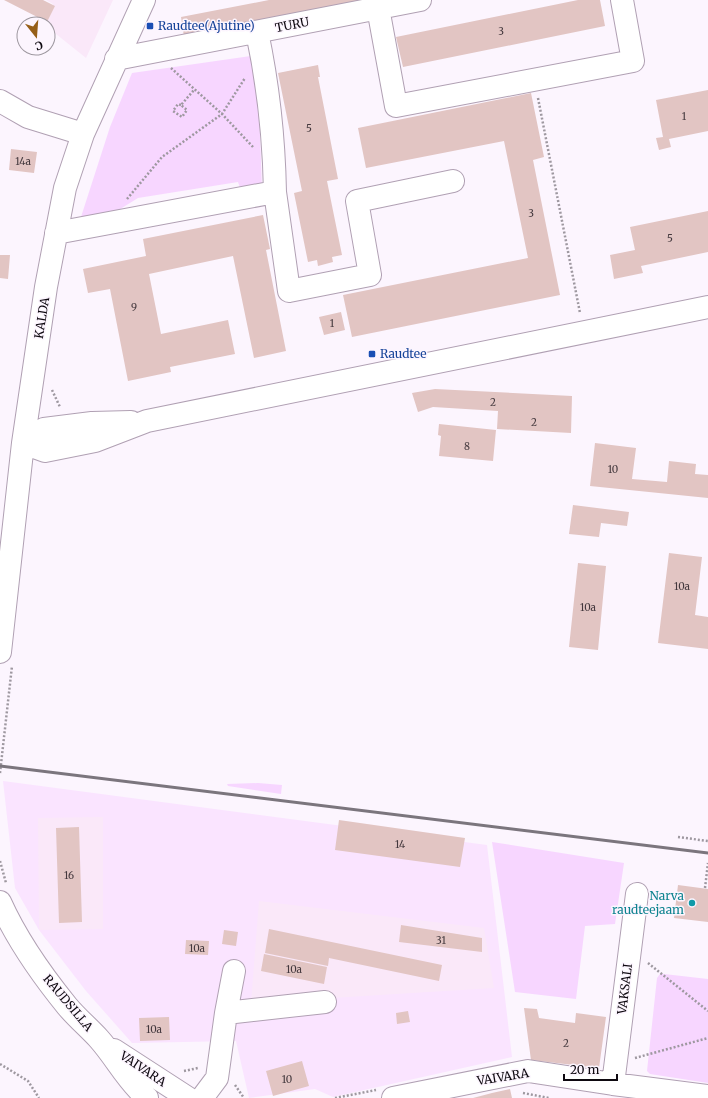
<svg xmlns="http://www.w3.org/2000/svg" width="708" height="1098" font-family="Merriweather,serif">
<rect width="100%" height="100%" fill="#fcf5fe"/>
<!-- built -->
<path fill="#fae4ff" d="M3,781L487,845L512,1057L333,1097L315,1089L249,1098L236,1041L132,1043L86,991L39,930L15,888Z"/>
<!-- industrial -->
<path fill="#fae8f9" d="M46,0H113L86,58L51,30L47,21L53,4Z
M103,817V929L39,930L38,818Z
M259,901L484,928L494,988L251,1003Z"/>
<!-- green -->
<path fill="#f7d6ff" d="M257,55L262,188L242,193L238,182L138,198L117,211L80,220L110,127L132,73Z
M258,783L282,785L281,794L228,786L227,784Z
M492,842L624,863L615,924L585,926L576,999L515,992Z
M664,974L708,979V1083L650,1074L647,1071L657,978L660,974Z"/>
<!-- building -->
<path fill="#e2c5c3" d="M4,0H43L55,6L47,22Z
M269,0H367L184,37L181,17Z
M578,0H600L605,26L403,67L396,37Z
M318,65L320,77H318L338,179L327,181L342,255L332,257L333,262L318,266L317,260L308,262L294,193L302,191L278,73Z
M708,90V131L669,139L671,147L659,150L656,138L663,137L656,100Z
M531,93L544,157L533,160L560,295L352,337L343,295L528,258L504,141L366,168L358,128Z
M11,149L37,152L34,173L9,170Z
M708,211V252L641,266L643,273L614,279L610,255L635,250L630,227Z
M263,215L270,249L266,250L286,351L254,358L233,256L149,274L161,334L228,320L235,354L170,367L171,372L128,381L110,289L88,293L83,269L146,256L143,239Z
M0,255H10L8,279L0,278Z
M341,312L345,330L324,335L319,317Z
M435,389L572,396L571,433L497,429L498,411L433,407L418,412L412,393Z
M439,424L496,430L493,461L439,456L441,436L438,435Z
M595,443L636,448L632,479L667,482L669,461L696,464L695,474L708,475V498L590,486Z
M573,505L629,512L627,526L601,523L599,537L569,534Z
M669,553L702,557L695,615L708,617V649L658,643Z
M578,563L606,566L598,650L569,647Z
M339,820L465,838L460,867L335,850Z
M79,827L82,922L59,923L56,828Z
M678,885L708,889V922L674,918Z
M401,925L482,938V952L399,942Z
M269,929L442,965L439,981L329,958L328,966L265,953Z
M224,930L238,932L236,946L222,944Z
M186,940L209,941L208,955L185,954Z
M264,954L327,967L324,984L261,971Z
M524,1008L537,1009L539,1018L575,1023L576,1013L606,1017L599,1068L531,1060Z
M408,1011L410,1022L397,1024L396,1013Z
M169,1017L170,1040L140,1041L139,1018Z
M302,1061L309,1086L273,1096L266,1071Z
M510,1089L512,1098H473L492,1093Z"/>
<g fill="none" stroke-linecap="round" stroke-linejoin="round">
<defs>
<path id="minor" d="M378,8L396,106L633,61L622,0
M116,59L420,0
M0,101L28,117L83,134
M275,192L289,291L370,275L357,201L453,181
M56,233L275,192C274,139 268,84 257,32
M23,443L45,451L95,441L147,421L708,307
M23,443L44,429L92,423L131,422
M0,652L23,443L46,287L65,188L83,134L144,0
M0,902C17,940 41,974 67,1006C77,1018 89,1028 99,1039C116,1058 127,1081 147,1098
M226,1013L325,1002
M114,1050L188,1098
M613,1084L637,894
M202,1098L217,1078L226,1013L234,971
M393,1098L528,1071L613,1084L708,1096"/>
</defs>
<!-- minor casing -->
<use href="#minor" stroke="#b0a0b3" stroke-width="24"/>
<!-- path -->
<path stroke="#9e98a0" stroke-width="2.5" stroke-dasharray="2 2" stroke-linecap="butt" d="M171,68L222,114L253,147
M538,98L580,313
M181,105L178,104L173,111L182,117L187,110L181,105L194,90
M127,199L162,157L222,114L245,78
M52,390L60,407
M0,773L12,666
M678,837L708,841
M0,861L6,883
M705,888L708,863
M648,963L708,1011
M635,1058L708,1038
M0,1064L28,1081L39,1098
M184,1071L198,1068
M235,1085L244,1098
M523,1093L549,1098
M335,1098L376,1090"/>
<!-- minor -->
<use href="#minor" stroke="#fff" stroke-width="22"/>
<!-- rail -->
<path stroke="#7b757d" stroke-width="3" d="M0,766L708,853"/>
</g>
<!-- markers -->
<g fill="#1a4fb4" stroke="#fcf5fe" stroke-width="1.5">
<rect x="146" y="22" width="8" height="8" rx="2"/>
<rect x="368" y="350" width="8" height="8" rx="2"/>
</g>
<circle fill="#0f9aa8" stroke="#fcf5fe" stroke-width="1.5" cx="692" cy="903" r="4"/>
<g text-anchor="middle" stroke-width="3" stroke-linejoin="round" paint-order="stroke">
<!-- number labels -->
<g font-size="10" fill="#43383d">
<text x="501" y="35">3</text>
<text x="684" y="120">1</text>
<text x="309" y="132">5</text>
<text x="23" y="165">14a</text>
<text x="531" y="217">3</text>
<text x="670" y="242">5</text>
<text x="134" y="311">9</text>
<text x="332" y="327">1</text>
<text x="493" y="406">2</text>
<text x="534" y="426">2</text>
<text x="467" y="450">8</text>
<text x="613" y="473">10</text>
<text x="682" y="590">10a</text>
<text x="588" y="611">10a</text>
<text x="400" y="848">14</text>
<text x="69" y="879">16</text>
<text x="441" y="944">31</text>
<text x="197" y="952">10a</text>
<text x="294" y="973">10a</text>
<text x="154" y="1033">10a</text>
<text x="566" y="1047">2</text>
<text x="287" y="1083">10</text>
</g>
<!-- street labels -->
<g font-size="12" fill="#0e0910" stroke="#fcf5fe">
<text transform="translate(292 25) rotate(-11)" y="4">TURU</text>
<text transform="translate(42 318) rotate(-81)" y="4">KALDA</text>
<text transform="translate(625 989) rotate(-83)" y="4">VAKSALI</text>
<text transform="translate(68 1003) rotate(50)" y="4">RAUDSILLA</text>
<text transform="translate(143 1069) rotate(34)" y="4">VAIVARA</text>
<text transform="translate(503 1077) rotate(-9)" y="4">VAIVARA</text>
</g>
<!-- transit labels -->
<g font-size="12" fill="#164399" stroke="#fcf5fe" text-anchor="start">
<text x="158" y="30">Raudtee(Ajutine)</text>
<text x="380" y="358">Raudtee</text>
</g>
<!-- culture labels -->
<g font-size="12" fill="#0d838f" stroke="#fcf5fe" text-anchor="end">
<text x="684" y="900">Narva<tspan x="684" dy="14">raudteejaam</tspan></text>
</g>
</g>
<!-- north arrow -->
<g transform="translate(36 36) rotate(163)"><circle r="19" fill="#fcf5fe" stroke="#9d979f"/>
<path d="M0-3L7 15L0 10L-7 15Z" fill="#965f18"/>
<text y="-6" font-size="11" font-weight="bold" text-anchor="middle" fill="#0e0910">С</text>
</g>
<!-- scale -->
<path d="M564 1074v6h53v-6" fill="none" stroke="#0e0910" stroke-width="2"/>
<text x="570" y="1074" font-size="12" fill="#0e0910" stroke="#fcf5fe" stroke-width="3" paint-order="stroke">20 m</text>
</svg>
